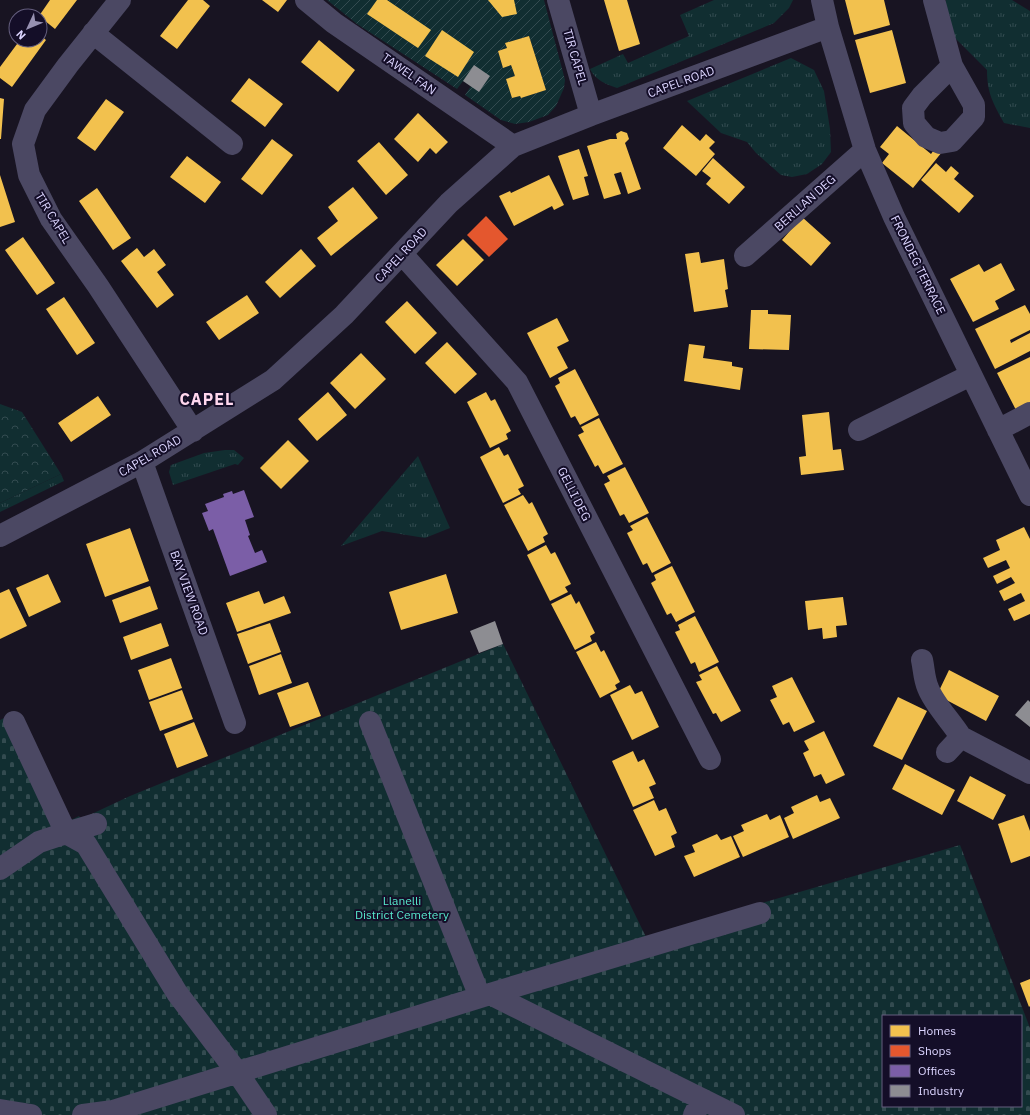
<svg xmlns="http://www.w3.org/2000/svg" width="1030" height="1115" font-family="'IBM Plex Sans',sans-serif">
<defs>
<pattern id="grass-tufts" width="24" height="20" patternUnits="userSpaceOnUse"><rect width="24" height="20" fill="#112e31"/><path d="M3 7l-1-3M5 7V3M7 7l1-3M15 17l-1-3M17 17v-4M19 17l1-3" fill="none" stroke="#334b50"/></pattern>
<pattern id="forest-crowns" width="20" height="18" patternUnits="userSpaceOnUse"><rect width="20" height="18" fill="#112e31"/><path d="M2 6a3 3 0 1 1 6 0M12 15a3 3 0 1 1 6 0" fill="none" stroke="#334b50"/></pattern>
<pattern id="cemetery-stones" width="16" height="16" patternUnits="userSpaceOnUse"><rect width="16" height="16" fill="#112e31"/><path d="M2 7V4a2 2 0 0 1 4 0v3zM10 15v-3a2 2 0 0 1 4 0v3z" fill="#334b50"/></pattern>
<pattern id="garden-furrows" width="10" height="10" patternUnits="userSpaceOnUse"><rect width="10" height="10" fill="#112e31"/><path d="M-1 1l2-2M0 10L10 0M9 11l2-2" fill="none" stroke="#334b50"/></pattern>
</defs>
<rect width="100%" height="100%" fill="#181422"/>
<!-- grass -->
<path fill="url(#grass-tufts)" d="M714,0H793L789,8L774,23L617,88C606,84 595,80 590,69L623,54L628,63L689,36L680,15Z
M946,0H1012L1030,11V128L1004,123C993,103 987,93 987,70L955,38L944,6Z
M791,58L814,70L824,91L830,129L831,152L822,164L807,174L792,177L781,175L756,153L747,142L721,133L687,101Z
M225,450H234L244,458L238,465L235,464L173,485L169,472L171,465L204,453Z
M418,456L450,528L425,538L382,531L341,546Z
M61,474L64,481L0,512V503Z"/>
<!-- forest -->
<path fill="url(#forest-crowns)" d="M0,404L22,412L61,474L0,503Z"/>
<!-- cemetery -->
<path fill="url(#cemetery-stones)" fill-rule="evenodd" d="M503,644L646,937L960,845L1030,1028V1115H0V720L15,713L67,822L79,816L81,819L130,796ZM883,1016H1021V1106H883Z"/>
<!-- garden -->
<path fill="url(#garden-furrows)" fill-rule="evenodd" d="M327,0H544L565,80L564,88L556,106L548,115L529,122L515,124L501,120L465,95L471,86L463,81L457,89L357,24ZM529,36L546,90L521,98L520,96L512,98L506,79L515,76L511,65L503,68L498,51L507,48L505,43Z"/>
<!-- homes -->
<path fill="#f2c14e" d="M50,0H77L55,29L39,16Z
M188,0H203L210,6L177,49L160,36Z
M262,0H287L278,12Z
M377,0H387L431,30L418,48L367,14Z
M488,0H514L517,14L502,17Z
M604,0H627L640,44L619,51Z
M845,0H884L890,25L854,35Z
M442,30L474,52L458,77L425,56Z
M892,30L906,83L870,93L855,40Z
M40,35L46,40L12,87L0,78V67L20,40H40Z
M529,36L546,90L521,98L520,96L512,98L506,79L515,76L511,65L503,68L498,51L507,48L505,43Z
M319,40L355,70L338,92L301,62Z
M249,78L283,104L265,127L231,101Z
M0,98L4,99L1,139H0Z
M106,99L124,112L95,151L77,138Z
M418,113L448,142L436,154L430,148L418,162L394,139Z
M682,125L700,141L706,134L715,142L709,148L715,154L696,176L663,148Z
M897,126L931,154L936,147L942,152L913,188L882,163L889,154L880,147Z
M621,131L627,133L629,139L625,143L641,189L628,194L621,172L614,174L621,194L604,199L587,146L610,139H617L616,134Z
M272,139L293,155L262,195L241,179Z
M379,142L408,175L386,195L357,161Z
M579,149L588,176L584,177L589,195L573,200L558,156Z
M187,156L221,182L205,203L170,177Z
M713,158L745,187L729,204L706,184L711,178L702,171Z
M936,163L946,172L951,166L959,173L954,179L974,196L959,213L921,180Z
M0,175L15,222L0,227Z
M549,175L564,205L554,210L552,206L514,226L499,196L510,191L511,193Z
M353,187L378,218L331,256L317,238L338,221L328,207Z
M97,188L131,238L113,250L79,201Z
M802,217L831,243L811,266L782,240Z
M23,237L55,283L37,295L5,250Z
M463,239L484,260L457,286L436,265Z
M137,248L144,257L154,249L166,265L157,272L174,295L157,308L121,261Z
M301,249L316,266L280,298L265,282Z
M699,252L701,263L724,259L728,289L725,290L728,307L694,312L685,254Z
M1001,263L1015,290L995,301L999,309L973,322L950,279L979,264L984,272Z
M247,295L259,313L219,340L206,322Z
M64,297L95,343L77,355L46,309Z
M407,301L437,333L415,354L385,322Z
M1025,305L1030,314V330L1010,340L1011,343L1030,333V351L995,369L975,329Z
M751,310H768V314L791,315L789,350L749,349Z
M557,318L569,341L557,347L568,368L550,378L527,333Z
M447,342L477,374L455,394L425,363Z
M689,344L705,346L703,358L732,362V366L743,368L740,390L684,381Z
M361,353L386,379L355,409L330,383Z
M1030,357V405L1017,412L997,373Z
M575,369L599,415L580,425L575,416L571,418L555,386L560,383L558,378Z
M328,392L347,415L317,441L298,419Z
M486,392L491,401L495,399L511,431L506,434L508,439L490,448L467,402Z
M98,396L111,415L71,442L58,423Z
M829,412L833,450L841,449L844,470L801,475L799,457L806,456L802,415Z
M599,418L623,464L603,474L598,465L595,467L578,435L584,432L581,427Z
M288,440L309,461L281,489L260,468Z
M499,447L504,456L508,454L524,486L518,489L521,494L503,503L480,457Z
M625,467L649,513L629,523L624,514L620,516L604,484L610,481L607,476Z
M523,495L529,504L532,502L548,534L543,537L545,542L528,551L504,505Z
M647,517L671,563L652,573L647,563L643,565L627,533L633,530L630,526Z
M1024,527L1030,539V614L1014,621L1008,609L1025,601L1021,593L1004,601L999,591L1015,583L1011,577L997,584L993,576L1010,568L1006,560L988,568L983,558L1000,550L996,540Z
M130,528L149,581L105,597L86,544Z
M546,545L551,554L555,552L571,584L565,587L568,592L550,601L527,555Z
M672,566L695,612L676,622L671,613L667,615L651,583L656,580L654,575Z
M48,574L61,602L29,617L16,588Z
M446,574L458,613L401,630L389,592Z
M150,586L158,609L120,623L112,600Z
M9,589L27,626L0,639V593Z
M259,591L264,604L284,596L291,613L237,632L226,603Z
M571,594L576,604L579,601L595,633L590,636L592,641L575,650L551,604Z
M843,597L847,625L836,626L837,637L823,639L822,628L808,630L805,601Z
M695,616L719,662L699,672L695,662L691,664L675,632L680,630L678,625Z
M161,623L169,646L131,660L123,637Z
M270,623L281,652L248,664L237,634Z
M596,642L601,652L604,650L620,682L615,685L617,689L600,698L576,652Z
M281,654L292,683L259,695L249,666Z
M171,658L182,688L149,700L138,670Z
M717,666L741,711L721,722L716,713L713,714L696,682L702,680L699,675Z
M949,670L999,696L986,721L937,695Z
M792,677L815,722L794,732L789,722L783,725L770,700L777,697L772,686Z
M308,682L321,716L290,727L277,693Z
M630,685L635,694L642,691L659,727L632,740L610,695Z
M182,690L193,719L160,731L149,702Z
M898,697L927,711L902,760L873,746Z
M194,722L208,756L177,768L164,734Z
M824,731L845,775L826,784L821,774L814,777L803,753L809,750L804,741Z
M633,751L638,762L644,759L656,784L649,787L654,798L633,807L612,761Z
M905,764L955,790L942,815L892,789Z
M970,776L1006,795L993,820L957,801Z
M817,795L820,802L830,798L840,818L793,839L784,818L794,813L791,807Z
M654,800L659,811L666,808L677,833L671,836L675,847L655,856L633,810Z
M767,814L770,820L780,815L789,837L743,857L733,836L744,831L741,825Z
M1024,815L1030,831V856L1011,863L998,824Z
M717,834L721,840L731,836L740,857L694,877L684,856L695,852L692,845Z
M1030,979V1006L1029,1007L1020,983Z"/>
<!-- shops -->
<path fill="#e4572e" d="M486,216L508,239L489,257L467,235Z"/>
<!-- offices -->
<path fill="#7b5ea7" d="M244,490L254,517L245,520L250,535L248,536L255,553L262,550L267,562L230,576L213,529L209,531L202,513L208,511L205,504L224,497L223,494L232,491L233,494Z"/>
<!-- industry -->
<path fill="#8d8d92" d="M474,65L490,76L479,92L463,81Z
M495,621L503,644L479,653L470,631Z
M1028,700L1030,702V727L1015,715Z"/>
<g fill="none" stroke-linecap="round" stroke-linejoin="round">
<!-- minor -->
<path stroke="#4b4863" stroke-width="22" d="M120,0L68,65L35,110L23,144L29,175L51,219L98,286L193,431
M306,0L334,23L513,146
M558,0L591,115
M822,0L828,27L865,150L894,217L1030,495
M934,0L952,66L974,105V117L952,141L940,143L926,137L914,123L913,108L922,96L952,66
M93,33L232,144
M402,254L517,382L710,759
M745,256L865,150
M859,430L971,375
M998,430L1030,413
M142,462L235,723
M0,536L142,462L273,380L344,315L449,203L513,146L591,115L828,27
M922,660C924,669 924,679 928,688C934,704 951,721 961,737
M14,722L66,833L96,824
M370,722L480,997
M947,752L961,737L1030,773
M0,869L39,842L66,833L86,844L177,993L237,1072L266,1115
M490,994L760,913
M0,1110L31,1115
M83,1115L113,1111L490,994L734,1115
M694,1115L702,1099"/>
</g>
<g text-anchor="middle" stroke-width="4" stroke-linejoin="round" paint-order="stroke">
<!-- street labels -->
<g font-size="12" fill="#dcd5ff" stroke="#140e28">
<text transform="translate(575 57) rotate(74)" y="4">TIR CAPEL</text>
<text transform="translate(409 74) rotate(35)" y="4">TAWEL FAN</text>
<text transform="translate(681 82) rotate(-20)" y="4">CAPEL ROAD</text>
<text transform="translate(805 203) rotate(-42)" y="4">BERLLAN DEG</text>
<text transform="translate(53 218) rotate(59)" y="4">TIR CAPEL</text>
<text transform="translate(401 255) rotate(-47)" y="4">CAPEL ROAD</text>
<text transform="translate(918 265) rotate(64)" y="4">FRONDEG TERRACE</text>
<text transform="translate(150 456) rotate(-30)" y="4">CAPEL ROAD</text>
<text transform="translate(574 494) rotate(63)" y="4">GELLI DEG</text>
<text transform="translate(189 593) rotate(70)" y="4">BAY VIEW ROAD</text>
</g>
<!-- park labels -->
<g font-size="12" fill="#57e9cc" stroke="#140e28">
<text x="402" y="905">Llanelli<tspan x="402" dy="14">District Cemetery</tspan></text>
</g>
<!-- district labels -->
<g font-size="16" font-weight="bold" letter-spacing="1" fill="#ffd7ee" stroke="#140e28">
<text x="207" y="405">CAPEL</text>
</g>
</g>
<!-- legend -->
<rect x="882" y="1015" width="140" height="92" fill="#140e28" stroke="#645e7e"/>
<rect x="890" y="1025" width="20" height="12" fill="#f2c14e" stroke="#645e7e"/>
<text x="918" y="1035" font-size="12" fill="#dcd5ff">Homes</text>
<rect x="890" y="1045" width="20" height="12" fill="#e4572e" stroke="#645e7e"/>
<text x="918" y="1055" font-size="12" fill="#dcd5ff">Shops</text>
<rect x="890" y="1065" width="20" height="12" fill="#7b5ea7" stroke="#645e7e"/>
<text x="918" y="1075" font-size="12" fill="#dcd5ff">Offices</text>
<rect x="890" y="1085" width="20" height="12" fill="#8d8d92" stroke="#645e7e"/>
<text x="918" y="1095" font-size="12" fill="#dcd5ff">Industry</text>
<!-- north arrow -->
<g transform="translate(28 28) rotate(226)"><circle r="19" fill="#140e28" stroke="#645e7e"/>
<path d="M0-3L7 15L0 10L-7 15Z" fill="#9791b2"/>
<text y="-6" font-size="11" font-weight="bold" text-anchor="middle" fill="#dcd5ff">N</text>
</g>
</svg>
